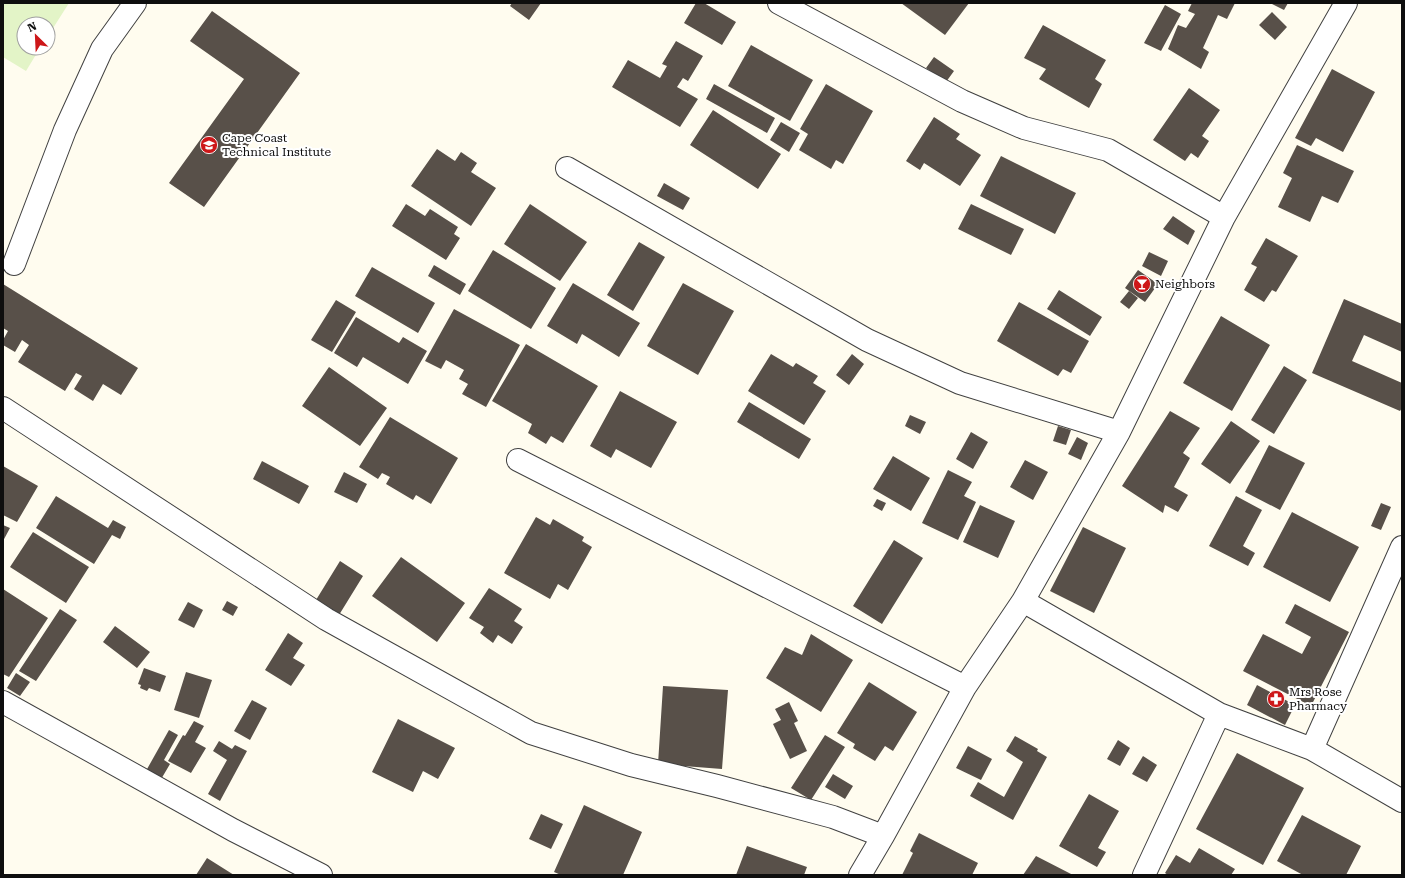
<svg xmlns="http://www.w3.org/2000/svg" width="1405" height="878" font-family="'Roboto Serif',serif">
<rect width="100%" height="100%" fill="#fffcef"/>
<!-- pitch -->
<path fill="#e3f4c7" d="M3,3H69L48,36V24H24V48H40L26,71L3,57Z"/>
<!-- building -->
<path fill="#585049" d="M512,3H541L529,20L510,6Z
M696,3H704L736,22L722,45L684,23Z
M901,3H969L945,35Z
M1192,3H1235L1227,19L1218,15L1203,48L1209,52L1201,69L1168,49L1178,25L1186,28L1195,14L1188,11Z
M1270,3H1288L1284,10Z
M1165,5L1181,14L1161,51L1144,43Z
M212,11L300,73L204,207L169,183L244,79L190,41Z
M1272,12L1287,27L1275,40L1259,25Z
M1043,25L1106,60L1095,79L1102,84L1089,108L1039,79L1046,69L1024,58Z
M676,41L703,56L688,81L683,78L677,87L698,99L680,127L612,87L628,60L660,78L667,66L662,64Z
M751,45L813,80L790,121L728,86Z
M934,57L954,71L946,82L926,68Z
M1332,69L1375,92L1343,152L1316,138L1311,146L1295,138Z
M714,84L775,118L767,133L706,99Z
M826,84L873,111L843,164L836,160L831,169L799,150L808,134L800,129Z
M1189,88L1220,110L1202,136L1209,141L1198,158L1191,153L1185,161L1153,140Z
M713,110L781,154L758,189L690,145Z
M934,117L960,134L956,139L981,155L960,186L924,163L920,170L906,161Z
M781,122L800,133L789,152L770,140Z
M1297,145L1354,171L1338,203L1322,196L1310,222L1278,207L1292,178L1283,173Z
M437,149L455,161L461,152L477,163L471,172L496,188L471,226L411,186Z
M1001,156L1076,193L1055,234L980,196Z
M664,183L690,198L683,210L657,196Z
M406,204L425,216L430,209L458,227L454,234L460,238L446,260L392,226Z
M530,204L587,242L560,281L504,244Z
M971,204L1024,229L1011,255L958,229Z
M1173,216L1195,231L1188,245L1163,229Z
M1266,238L1298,256L1276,292L1272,290L1264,302L1244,290L1257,267L1251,264Z
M639,242L665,257L633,311L607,295Z
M493,250L556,288L531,329L468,291Z
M1149,252L1168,261L1161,276L1142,266Z
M434,265L466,284L460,295L428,276Z
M372,267L435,303L418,333L355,296Z
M1138,270L1158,284L1145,302L1125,288Z
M573,283L640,323L619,357L582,334L577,344L547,326Z
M683,283L734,311L698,375L647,346Z
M3,284L138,368L121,395L103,384L93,401L74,389L82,376L76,373L65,391L18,362L29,345L22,340L15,352L3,345V340L8,331L3,328Z
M1059,290L1102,317L1090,336L1047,309Z
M1129,291L1138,298L1129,309L1120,302Z
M1344,299L1402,324V352L1364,335L1352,361L1402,383V408L1400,411L1312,373Z
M336,300L356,312L332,352L311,340Z
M1019,302L1089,341L1071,373L1063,369L1058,376L997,341Z
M454,309L520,345L486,407L462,394L468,384L459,379L464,370L446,360L441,369L425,361Z
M1221,316L1270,345L1232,411L1183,383Z
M356,317L399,343L403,337L427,351L408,384L363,357L357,367L334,353Z
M526,344L598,386L563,443L551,436L546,444L528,433L532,424L492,401Z
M771,354L793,367L796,363L818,376L813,383L826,391L804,425L748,391Z
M852,354L864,364L849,385L836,375Z
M1284,366L1307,380L1274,434L1251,420Z
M329,367L387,408L360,446L302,406Z
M620,391L677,422L651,468L616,449L611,458L590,446Z
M749,402L811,439L799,459L737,422Z
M1170,411L1200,428L1183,453L1190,458L1174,487L1188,495L1178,512L1165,505L1163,513L1122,486Z
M910,415L926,422L920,434L905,426Z
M390,417L458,458L431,504L416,495L413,500L386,484L390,477L382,473L378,479L359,467Z
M1231,421L1260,441L1230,484L1201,464Z
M1058,426L1071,430L1066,445L1053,441Z
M971,432L988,442L973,469L956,459Z
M1077,437L1088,443L1081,460L1068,454Z
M1269,445L1305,463L1280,510L1245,492Z
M893,456L930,478L911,511L873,489Z
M1025,460L1048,472L1033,500L1010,487Z
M262,461L309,486L299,504L253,479Z
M3,466L38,486L17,522L3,515Z
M948,470L972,482L964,496L976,502L958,540L922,523Z
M344,472L367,484L357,503L334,492Z
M56,496L108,528L113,520L126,527L120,539L112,535L94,564L36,528Z
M1236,496L1262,510L1243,546L1255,553L1248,566L1209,546Z
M877,499L886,503L882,511L873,506Z
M1381,503L1391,507L1381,530L1371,526Z
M980,505L1015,521L998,558L963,542Z
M1292,512L1359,547L1330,602L1263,567Z
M536,517L550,525L553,519L584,537L582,541L592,547L568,590L558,584L550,599L504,573Z
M3,525L10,528L3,541Z
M1083,527L1126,548L1094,613L1050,591Z
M33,532L89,567L66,603L10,567Z
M894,540L923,558L882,624L853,606Z
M401,557L465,603L437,642L372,596Z
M340,561L363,576L339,615L316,600Z
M489,588L522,609L514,621L523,627L512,644L498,635L493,643L480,633L484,627L469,618Z
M3,589L48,618L9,677L3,674Z
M227,601L238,607L233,616L222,610Z
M188,602L203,610L194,628L178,620Z
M1295,604L1349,632L1311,706L1243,671L1263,634L1302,654L1311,637L1285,623Z
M60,609L77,620L36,681L19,671Z
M115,626L150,652L137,668L103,642Z
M288,633L303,643L293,658L305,665L291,686L265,670Z
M811,634L853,660L821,712L766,678L785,647L802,655Z
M144,668L166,676L160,692L149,688L147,691L140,688L141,685L138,684Z
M186,672L212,680L199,718L174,710Z
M16,673L30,682L20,696L7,688Z
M869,682L917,712L893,751L885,746L875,761L853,748L855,744L837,733Z
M1257,685L1295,705L1285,725L1247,705Z
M663,686L728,690L722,769L658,764Z
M252,700L267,708L250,740L234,731Z
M789,702L798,721L794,723L807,751L790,759L773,724L781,720L775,709Z
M398,719L455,748L438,779L423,771L413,792L372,772Z
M194,721L204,726L195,742L206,748L191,773L168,761L183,735L185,736Z
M169,730L178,735L164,760L170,764L160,781L142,778Z
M825,735L845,747L811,800L791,788Z
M1015,736L1038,749L1037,751L1047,757L1013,820L970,796L978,782L1004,797L1023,762L1006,751Z
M1118,740L1130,748L1120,766L1107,759Z
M219,741L232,749L235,745L247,751L220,801L208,794L227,760L213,751Z
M968,746L992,759L981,780L956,768Z
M1237,753L1304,788L1263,865L1196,829Z
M1143,756L1157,765L1147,782L1132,774Z
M833,774L853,786L845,799L825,787Z
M1089,794L1119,811L1098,848L1106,852L1097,867L1059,846Z
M584,805L642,832L623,875H561L554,872Z
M541,814L563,824L551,849L529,839Z
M1302,815L1361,846L1346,875H1303L1277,861Z
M919,833L978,863L972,875H902L913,853L910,851Z
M747,846L807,867L804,875H736Z
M1199,848L1235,869L1231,875H1168L1165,873L1176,855L1190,863Z
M1036,856L1073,875H1023Z
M207,858L234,875H196Z"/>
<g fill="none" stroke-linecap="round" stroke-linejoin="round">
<defs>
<path id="minor" d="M779,3L962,101L1024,128L1108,150L1224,217
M567,168L867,340L960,383L1119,432
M14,264L65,130L102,49L135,3
M3,408L326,619L531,733L631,765L717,786L833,817L883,836
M518,460L965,687
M1023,601L1219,714L1312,749L1402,801
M3,702L233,830L321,875
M1312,749L1402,547
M860,875L883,836L965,687L1023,601L1119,432L1224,217L1346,3
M1144,875L1219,714"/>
</defs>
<!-- minor casing -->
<use href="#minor" stroke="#414141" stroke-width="24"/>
<!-- minor -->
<use href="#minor" stroke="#fff" stroke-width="22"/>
</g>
<!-- icons -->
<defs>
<symbol id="school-disc" viewBox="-11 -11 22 22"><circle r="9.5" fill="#cd1719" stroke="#fff"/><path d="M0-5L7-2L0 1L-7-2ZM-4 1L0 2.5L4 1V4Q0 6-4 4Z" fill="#fff"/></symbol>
<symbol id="bar-disc" viewBox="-11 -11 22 22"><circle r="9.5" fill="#cd1719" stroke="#fff"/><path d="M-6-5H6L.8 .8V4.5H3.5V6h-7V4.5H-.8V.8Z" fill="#fff"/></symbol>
<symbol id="pharmacy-disc" viewBox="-11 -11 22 22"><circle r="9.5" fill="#cd1719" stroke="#fff"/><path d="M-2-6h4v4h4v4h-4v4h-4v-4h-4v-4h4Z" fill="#fff"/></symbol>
</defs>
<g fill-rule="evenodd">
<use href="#school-disc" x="199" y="135" width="20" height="20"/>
<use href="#bar-disc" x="1132" y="274" width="20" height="20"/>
<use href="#pharmacy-disc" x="1266" y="689" width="20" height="20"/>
</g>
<g text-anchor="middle" stroke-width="4" stroke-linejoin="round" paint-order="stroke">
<!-- poi labels -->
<g font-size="12" fill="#0e0e0e" stroke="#fff" text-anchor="start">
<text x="222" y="142">Cape Coast<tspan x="222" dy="14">Technical Institute</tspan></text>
<text x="1155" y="288">Neighbors</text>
<text x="1289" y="696">Mrs Rose<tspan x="1289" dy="14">Pharmacy</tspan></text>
</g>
</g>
<!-- border -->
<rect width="1405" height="878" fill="none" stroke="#0e0e0e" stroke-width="8"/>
<!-- north arrow -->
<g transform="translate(36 36) rotate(336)"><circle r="19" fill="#ffffff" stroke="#9f9f9f"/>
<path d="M0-3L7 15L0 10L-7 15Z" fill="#cd1719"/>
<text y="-6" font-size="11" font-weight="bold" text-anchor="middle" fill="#0e0e0e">N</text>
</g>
</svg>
